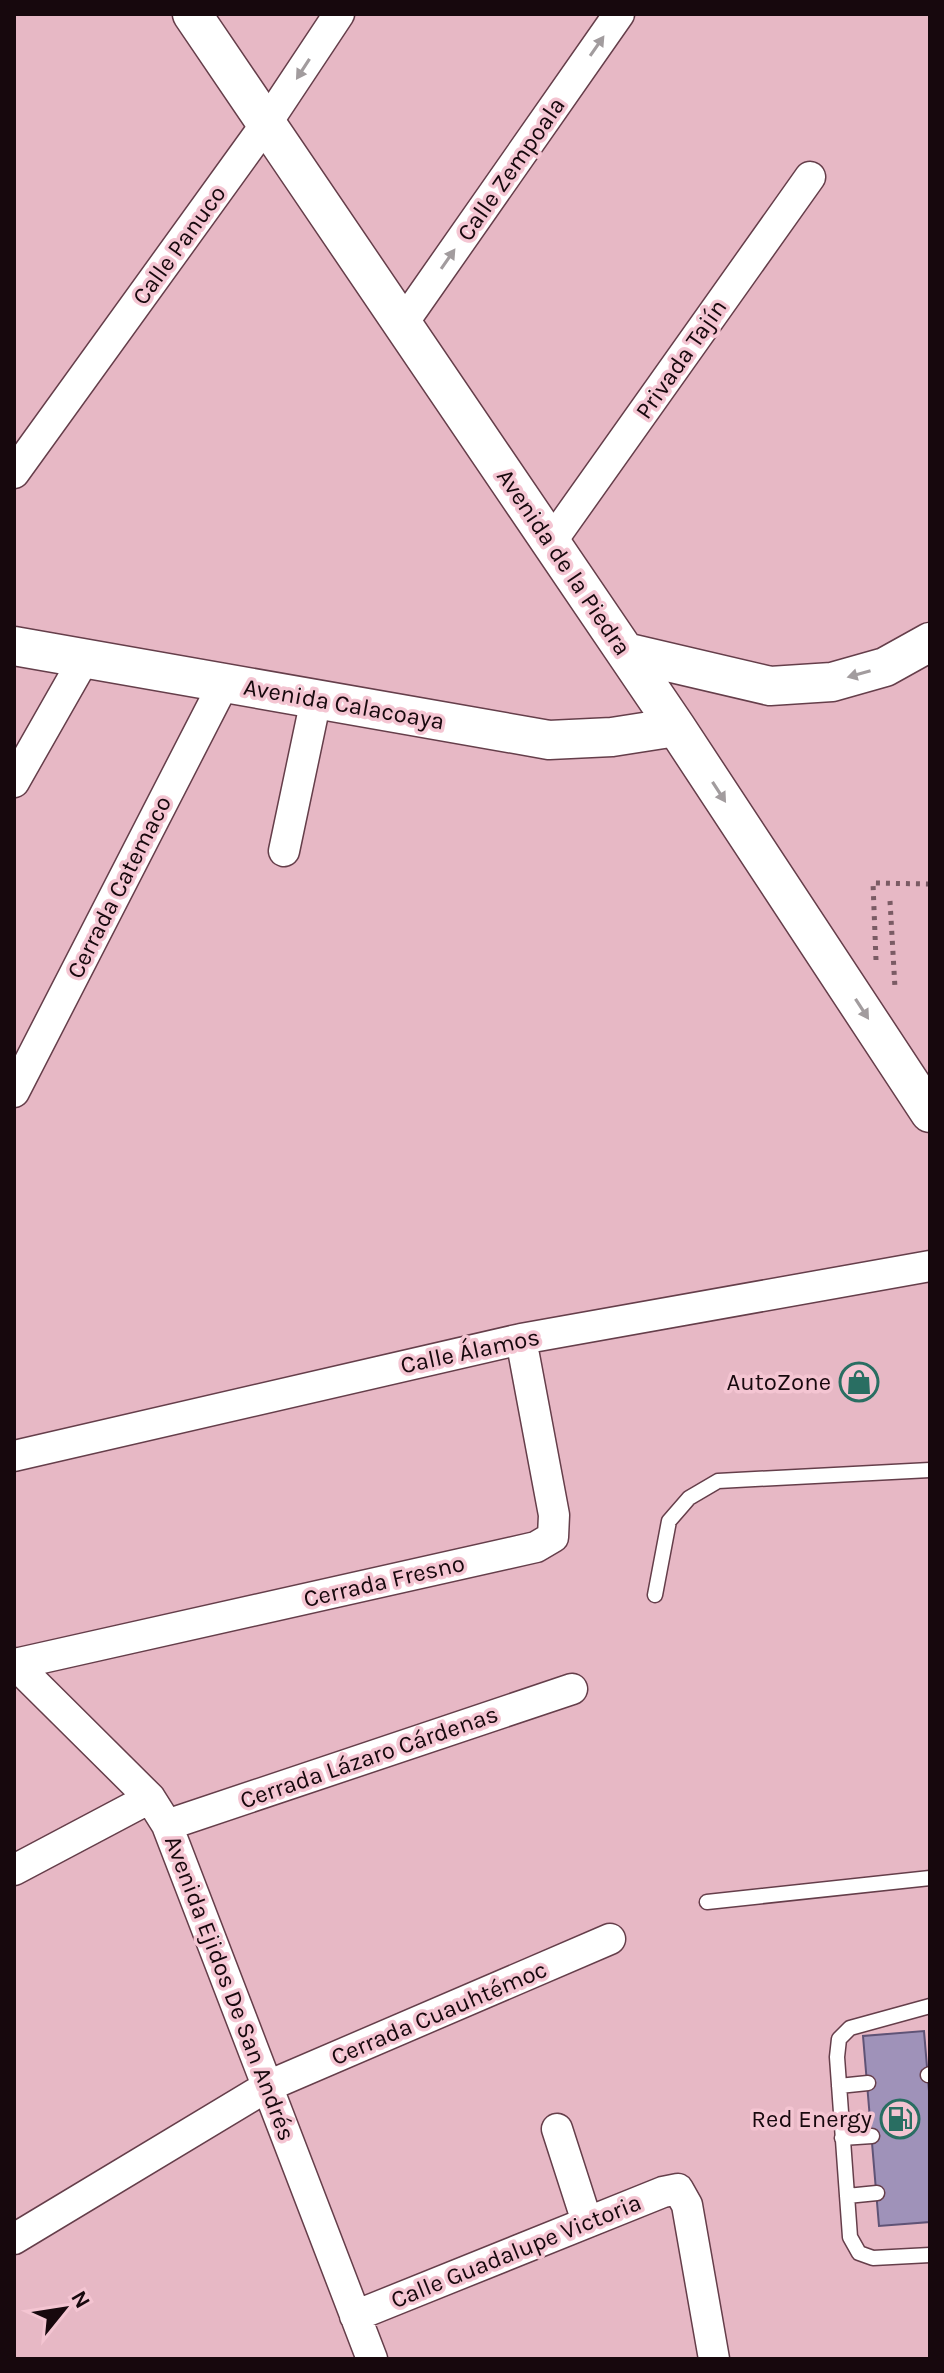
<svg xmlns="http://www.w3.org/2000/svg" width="944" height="2373" font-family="Karla,sans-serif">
<rect width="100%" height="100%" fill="#e7b8c5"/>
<!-- building -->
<path fill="#9f92b9" stroke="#5f5376" stroke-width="2" d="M924,2031L930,2103V2222L879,2226L863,2036Z"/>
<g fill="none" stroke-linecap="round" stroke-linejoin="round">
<defs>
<path id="service" d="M655,1595L669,1521L689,1498L718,1481L930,1470
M707,1902L930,1878
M930,2006L850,2028L839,2039L837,2057L850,2237L859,2253L873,2258L930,2255
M928,2075L930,2074
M839,2086L868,2083
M842,2138L872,2136
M847,2196L877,2193"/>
<path id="minor" d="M403,323L619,14
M14,473L266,124L339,14
M551,542L810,177
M14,782L84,659
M284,851L316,699
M14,1092L224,683
M14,1456L521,1339L930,1266
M14,1663L150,1798L167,1825L372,2359
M15,1664L536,1547L553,1537L554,1515L521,1339
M167,1825L572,1689
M14,1870L150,1798
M557,2129L587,2222
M14,2239L268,2086L610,1939
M355,2316L663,2192L678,2189L687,2205L714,2359"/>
<path id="tertiary" d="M192,14L676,727L930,1113
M14,646L549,740L612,737L676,727
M625,652L770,686L832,682L885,667L930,642"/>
</defs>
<!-- service casing -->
<use href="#service" stroke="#653e4a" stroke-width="17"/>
<!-- minor casing -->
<use href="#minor" stroke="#653e4a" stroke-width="33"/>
<!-- tertiary casing -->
<use href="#tertiary" stroke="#653e4a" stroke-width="41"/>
<!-- path -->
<path stroke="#7a5b64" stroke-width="5" stroke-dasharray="4 6" stroke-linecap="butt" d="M890,901L895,988
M876,960L873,883L930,884"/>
<!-- service -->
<use href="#service" stroke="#fff" stroke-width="14"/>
<!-- minor -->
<use href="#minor" stroke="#fff" stroke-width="30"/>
<!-- tertiary -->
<use href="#tertiary" stroke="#fff" stroke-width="38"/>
</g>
<!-- one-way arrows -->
<defs><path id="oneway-solid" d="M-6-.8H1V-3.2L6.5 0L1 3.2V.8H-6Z" transform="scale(2)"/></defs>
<g fill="#a29c9e">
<use href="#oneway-solid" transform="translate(597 46) rotate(-55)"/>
<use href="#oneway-solid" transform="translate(303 69) rotate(123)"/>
<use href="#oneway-solid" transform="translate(448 259) rotate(-55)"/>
<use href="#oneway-solid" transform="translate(859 674) rotate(164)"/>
<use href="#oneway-solid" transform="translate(719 792) rotate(57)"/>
<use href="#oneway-solid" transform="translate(862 1009) rotate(57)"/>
</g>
<!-- icons -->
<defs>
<symbol id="shop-ring" viewBox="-11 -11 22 22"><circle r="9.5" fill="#f4c5d2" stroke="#296e62" stroke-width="1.5"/><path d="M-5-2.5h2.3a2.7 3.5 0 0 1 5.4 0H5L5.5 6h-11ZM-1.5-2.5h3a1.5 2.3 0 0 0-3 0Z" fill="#296e62"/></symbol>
<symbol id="fuel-ring" viewBox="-11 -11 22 22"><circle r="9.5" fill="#f4c5d2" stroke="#296e62" stroke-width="1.5"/><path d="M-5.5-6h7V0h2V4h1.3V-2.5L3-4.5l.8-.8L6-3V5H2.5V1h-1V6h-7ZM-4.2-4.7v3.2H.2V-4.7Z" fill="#296e62"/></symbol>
</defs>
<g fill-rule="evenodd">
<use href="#shop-ring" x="837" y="1360" width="44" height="44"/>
<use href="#fuel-ring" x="878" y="2097" width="44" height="44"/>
</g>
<g text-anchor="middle" stroke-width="7" stroke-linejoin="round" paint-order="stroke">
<!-- street labels -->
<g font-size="24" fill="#17080d" stroke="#f4c5d2">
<text transform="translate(511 169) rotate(-55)" y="8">Calle Zempoala</text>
<text transform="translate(179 245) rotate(-54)" y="8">Calle Panuco</text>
<text transform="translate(681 359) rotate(-55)" y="8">Privada Tajín</text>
<text transform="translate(564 562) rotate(56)" y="8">Avenida de la Piedra</text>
<text transform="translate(344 704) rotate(10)" y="8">Avenida Calacoaya</text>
<text transform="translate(119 887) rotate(-63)" y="8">Cerrada Catemaco</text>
<text transform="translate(470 1351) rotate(-12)" y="8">Calle Álamos</text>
<text transform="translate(384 1581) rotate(-13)" y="8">Cerrada Fresno</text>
<text transform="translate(369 1757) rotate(-19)" y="8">Cerrada Lázaro Cárdenas</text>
<text transform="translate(230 1988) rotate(69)" y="8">Avenida Ejidos De San Andrés</text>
<text transform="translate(439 2013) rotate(-23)" y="8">Cerrada Cuauhtémoc</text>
<text transform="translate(516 2251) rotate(-22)" y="8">Calle Guadalupe Victoria</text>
</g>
<!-- poi labels -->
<g font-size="24" fill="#17080d" stroke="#f4c5d2" text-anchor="end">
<text x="831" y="1390">AutoZone</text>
<text x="872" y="2127">Red Energy</text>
</g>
</g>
<!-- border -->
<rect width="944" height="2373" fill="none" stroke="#17080d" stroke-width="32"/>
<!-- north arrow -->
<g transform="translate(64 2309) rotate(60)" stroke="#f4c5d2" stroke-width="6" paint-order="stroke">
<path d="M0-6L14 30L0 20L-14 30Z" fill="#17080d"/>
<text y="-12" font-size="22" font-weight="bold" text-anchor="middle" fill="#17080d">N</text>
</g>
</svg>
